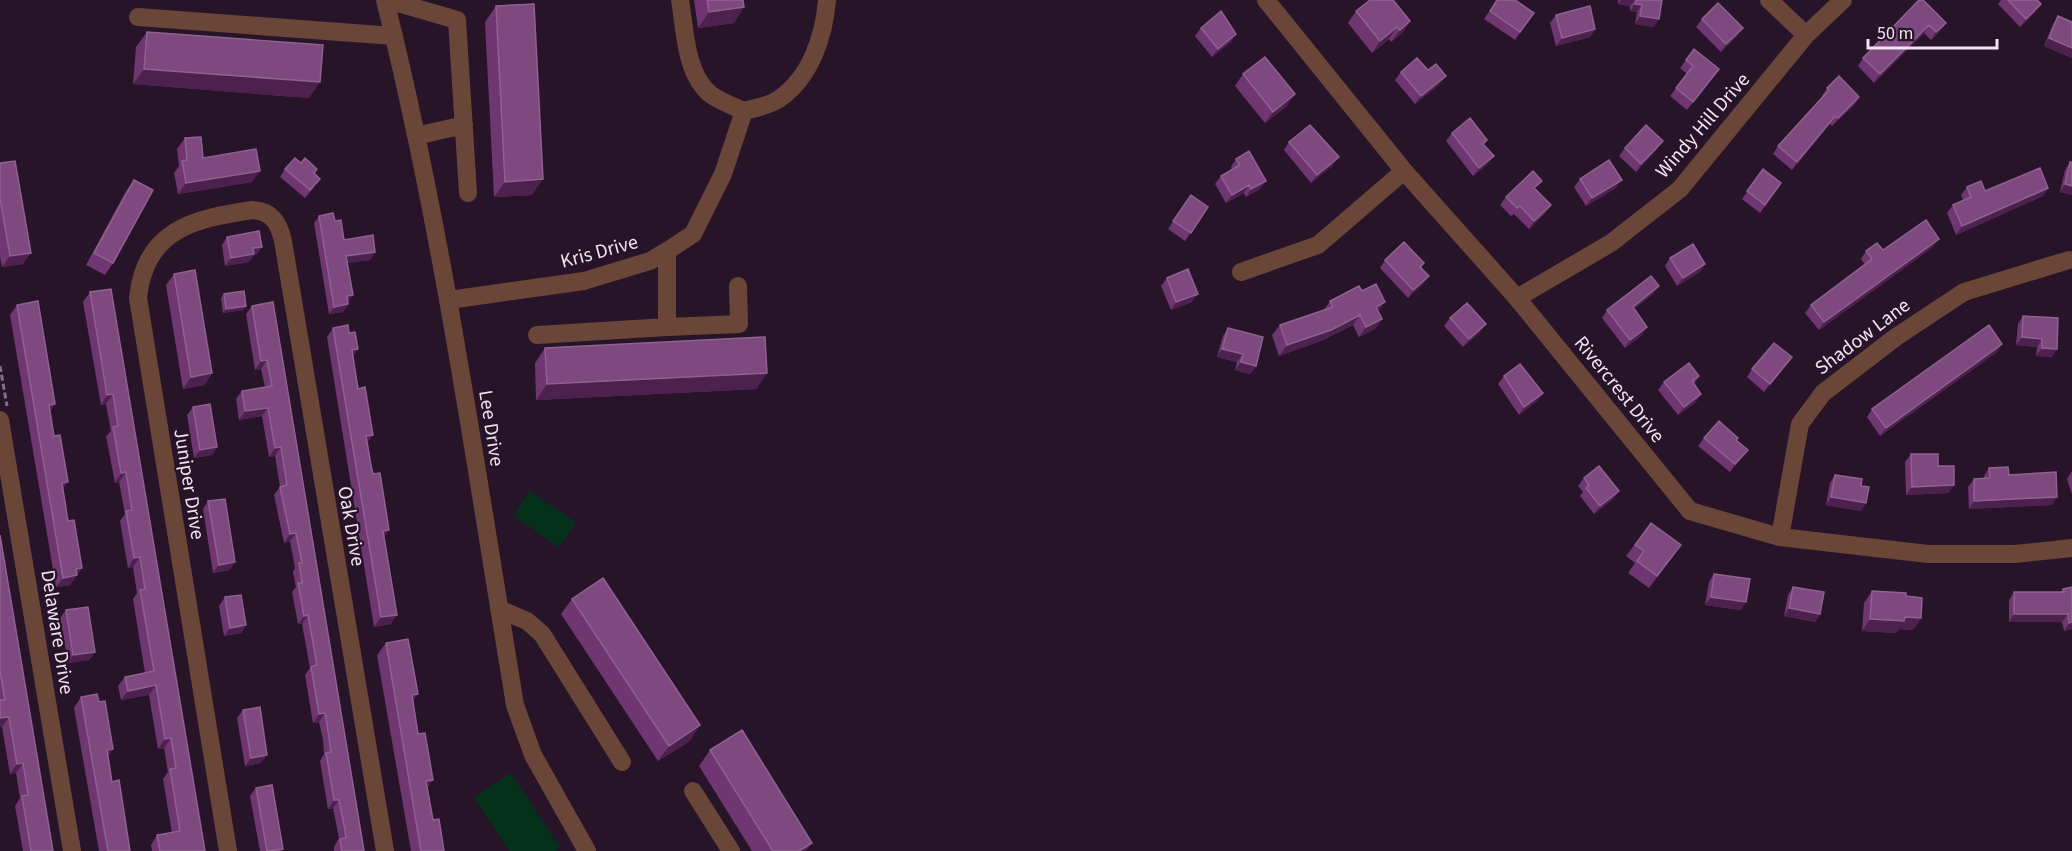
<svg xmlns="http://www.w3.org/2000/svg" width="2072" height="851" font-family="'Source Sans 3',sans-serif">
<rect width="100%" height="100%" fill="#271428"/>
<!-- green -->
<path fill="#05301a" d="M529,491L576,522L559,547L513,516Z
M511,773L560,848L555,851H509L474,797Z"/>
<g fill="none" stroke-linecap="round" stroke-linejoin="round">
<!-- path -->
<path stroke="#827182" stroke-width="3" stroke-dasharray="6 3" stroke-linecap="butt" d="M0,366L7,406"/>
<!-- minor -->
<path stroke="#6a4639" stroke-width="18" d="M385,0C443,232 476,470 515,705L533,755L587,851
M388,0L457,20L468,193
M680,0C685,29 685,73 710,94C719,101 733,106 744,111C755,108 769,106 779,99C811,77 824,36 827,0
M1266,0L1404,171L1517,298L1690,511L1780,537L1928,554H2015L2072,548
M1769,0L1806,35
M138,17L394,36
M416,136L464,125
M1241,272L1318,245L1404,171
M1517,298L1611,243L1680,189L1806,35L1843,0
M449,300L584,281L650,261L667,251L693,234L723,174L744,111
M667,327L739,324L738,286
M537,335L667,327V251
M0,420L72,851
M1780,537L1800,424L1823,393L1896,337L1964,292L2069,260
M499,609L527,621L542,634L622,762
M693,791L731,851
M228,851L138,298C145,229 194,219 252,210C272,211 279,223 283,241L385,851"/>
</g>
<!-- wall -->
<path fill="#6f3672" d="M694,0H743L744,7L734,23L698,28Z
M1497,0L1534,13L1515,40L1484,19Z
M1618,0H1662L1659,19L1653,27L1635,24L1637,12L1630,11V6L1618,4Z
M1919,0L1946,23L1940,31L1931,40L1924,33L1874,83L1858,66L1863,58Z
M2001,0H2037L2035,12L2020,27L1998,4Z
M496,6L532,195L494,197L485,22Z
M1356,11L1410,21L1402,33L1391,42L1389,39L1372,53L1348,23Z
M1556,15L1595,29L1590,37L1556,46L1550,23Z
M2058,16L2072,22V58L2044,46L2053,24Z
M1702,19L1737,36L1721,52L1696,27Z
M1201,28L1231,42L1212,57L1195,36Z
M147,32L309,98L133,84L136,47Z
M1686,60L1719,69L1687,110L1670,96L1687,74L1680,68Z
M1428,70L1440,84L1415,104L1395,80L1401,72Z
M1243,74L1287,106L1265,123L1235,86Z
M1827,88L1859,97L1854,105L1832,126L1830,124L1792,170L1773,154L1778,146L1823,97L1822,96Z
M1452,133L1484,145L1488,164L1473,176L1446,141Z
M185,138L203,158L252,182L178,194L174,173L179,166L177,149Z
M1289,142L1333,165L1311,183L1284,150Z
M1625,148L1657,149L1636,172L1619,156Z
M1236,159L1260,189L1246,197L1244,193L1226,203L1215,184L1221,176L1232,170L1231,167Z
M2070,162H2072V195L2060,192L2065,170Z
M0,163L23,264L2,267L0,257Z
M301,163L314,174V187L305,198L280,177L285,169Z
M1763,169L1781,183L1760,213L1742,199Z
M1580,179L1616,188L1586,206L1574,187Z
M134,180L113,263L105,275L86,265L126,191Z
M1967,187L1985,191L2048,188L2043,196L1956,235L1947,213L1953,205L1963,200L1961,195Z
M1536,189L1551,205L1545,213L1529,229L1514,214L1511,216L1500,205L1506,197Z
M1191,195L1208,207L1185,241L1168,229Z
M319,216L335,221L344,240L375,252L370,260L347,263L348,304L343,312L329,314L314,223Z
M227,237L262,247L256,255H254L249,262L225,266L222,245Z
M1933,247L1819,330L1805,313L1811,305L1865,265L1861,259L1866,251Z
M1670,258L1705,264L1700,272L1677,286L1665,266Z
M1385,260L1424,263L1421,268L1429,276L1423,284L1408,298L1380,268Z
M174,274L212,373L204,385L183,389L166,285Z
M1167,278L1192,302L1171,310L1161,286Z
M111,289L205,851H152L151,845L157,835L172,833L163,779L168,772L164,748L158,749L149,695L121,700L118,686L125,677L145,673L133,599L137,593L133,567L128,568L120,521L125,514L119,482L115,483L106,436L111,431L106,404L101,405L83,302L90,292Z
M1362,291L1379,312L1382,319L1375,329L1359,337L1353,325L1323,340L1279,356L1272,335L1280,325L1324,310L1330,301Z
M224,294L246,306L243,310L223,313L221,298Z
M1653,294L1634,309L1642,335L1625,348L1602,318L1607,310Z
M273,302L364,851H334V847L339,838L333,808L328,809L320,761L324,754L323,740L319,722L313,723L305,675L310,668L302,624H298L292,592L296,587L293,572L295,568L290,541L284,543L274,495L280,487L275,456L269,457L262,416L239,420L236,399L242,391L265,387L261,369L255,370L246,314L252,306Z
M17,305L55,404L50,411L63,489L68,521L82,568L70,585L56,587L10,315Z
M2023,316L2058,318L2052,357L2036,356L2037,347L2016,345L2018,324Z
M1450,318L1480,332L1463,347L1444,326Z
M333,328L353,356L384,537L391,624L374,627L327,337Z
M1228,328L1256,366L1250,374L1235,370L1237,362L1217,357L1223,336Z
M545,348L767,373L756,389L536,400L535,363Z
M1997,352L1880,436L1867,417L1872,409Z
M1792,357L1764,392L1747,377L1752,369Z
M1504,376L1543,393L1537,401L1519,415L1498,384Z
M1699,376L1694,384L1696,402L1678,415L1658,390L1664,382Z
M193,407L217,447L212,455L194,458L187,415Z
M1704,438L1736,441L1748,450L1730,472L1698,446Z
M1911,454L1938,466L1954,485L1948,493L1906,495L1905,462Z
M1989,468L2009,475L2052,505L1969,509L1968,487L1974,479L1984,478V476Z
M2072,471V494L2067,479Z
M1835,475L1861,486V511L1826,505L1830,483Z
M1584,478L1619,491L1613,499L1594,514L1580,496L1583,492L1578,486Z
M208,501L230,570L213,573L203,509Z
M1651,523L1672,557L1649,588L1628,573L1635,563L1626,556Z
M0,535L53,851H23L15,806L20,798L16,773L10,774L2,727H0Z
M1714,574L1741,610L1705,605L1709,582Z
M1793,587L1820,614L1815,622L1784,616L1788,595Z
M2072,587V629L2064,631L2062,622H2009V600L2014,592H2061L2063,589Z
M1872,591L1906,596L1921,618L1913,630L1899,629L1896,633L1862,631L1864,603Z
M225,597L246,625L241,633L224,636L219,606Z
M572,599L690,741L658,761L561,614Z
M66,610L95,652L89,660L68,663L60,618Z
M386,643L413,701L433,820L444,851H411L377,655Z
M81,697L99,702L113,749L108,756L112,782L130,851H99L74,708Z
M243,710L261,763L245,766L237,718Z
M710,750L806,851H752L699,766Z
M256,788L282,851H260L250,796Z"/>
<!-- shaded-wall -->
<path fill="#4c214e" d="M1621,0H1635L1630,6L1618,4Z
M1635,4L1642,5L1637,12L1630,11Z
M2041,4L2035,12L2020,27L2026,19Z
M744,7L734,23L698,28L709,12Z
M1640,16L1659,19L1653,27L1635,24Z
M1410,21L1402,33L1391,42L1400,30Z
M1946,23L1940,31L1931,40L1936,32Z
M1929,25L1924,33L1874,83L1880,74Z
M1397,27L1389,39L1372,53L1380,41Z
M1743,28L1737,36L1721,52L1726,44Z
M1595,29L1590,37L1556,46L1562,38Z
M1236,34L1231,42L1212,57L1218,49Z
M2049,38L2072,48V58L2044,46Z
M144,69L320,82L309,98L133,84Z
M1446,76L1440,84L1415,104L1421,96Z
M1295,94L1287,106L1265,123L1273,112Z
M1859,97L1854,105L1832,126L1838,118Z
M1835,116L1830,124L1792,170L1797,162Z
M1663,141L1657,149L1636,172L1641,164Z
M1494,156L1488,164L1473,176L1479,168Z
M1339,157L1333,165L1311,183L1317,175Z
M260,171L252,182L178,194L186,183Z
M543,179L532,195L494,197L505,182Z
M1622,180L1616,188L1586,206L1592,198Z
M1266,181L1260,189L1246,197L1251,189Z
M2065,184L2072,186V195L2060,192Z
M1249,185L1244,193L1226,203L1232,195Z
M2048,188L2043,196L1956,235L1962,226Z
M1551,205L1545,213L1529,229L1534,221Z
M1939,239L1933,247L1819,330L1824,322Z
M262,247L256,255H254L249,262L225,266L231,258L253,248Z
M375,252L370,260L341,264L346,256Z
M31,253L23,264L2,267L10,256Z
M1705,264L1700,272L1677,286L1683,278Z
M1429,276L1423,284L1408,298L1413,290Z
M1659,286L1653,294L1627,315L1633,307Z
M1198,294L1192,302L1171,310L1176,302Z
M353,295L348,302L347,296Z
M1385,302L1378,313L1376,307Z
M348,304L343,312L329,314L334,307Z
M246,306L243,310L223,313L226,309Z
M1360,315L1353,325L1323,340L1279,356L1287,345Z
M1382,319L1375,329L1359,337L1366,327Z
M1486,324L1480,332L1463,347L1469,339Z
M1647,327L1642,335L1625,348L1630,340Z
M2022,337L2042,339L2037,347L2016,345Z
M2002,344L1997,352L1880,436L1886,428Z
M2042,348L2057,349L2052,357L2036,356Z
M358,349L352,358V350Z
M1222,349L1243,354L1237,362L1217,357Z
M1792,357L1786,365L1764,392L1770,384Z
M267,360L261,369L255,370L261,361Z
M1241,362L1256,366L1250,374L1235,370Z
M212,373L204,385L183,389L191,377Z
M767,373L756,389L536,400L547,384Z
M1543,393L1537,401L1519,415L1524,407Z
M113,394L106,404L101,405L107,395Z
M1701,394L1696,402L1678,415L1684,407Z
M55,404L48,414L49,405Z
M268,408L262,416L239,420L245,411Z
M373,435L366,444V436Z
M217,447L212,455L194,458L200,450Z
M281,447L275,456L269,457L275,448Z
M1748,450L1742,458L1730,472L1735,464Z
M126,472L119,482L115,483L121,473Z
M68,482L61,492L62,483Z
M1954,485L1948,493L1906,495L1912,487Z
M1619,491L1613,499L1594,514L1600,506Z
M1831,497L1866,503L1861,511L1826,505Z
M2057,497L2052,505L1969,509L1974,501Z
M389,530L383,539V531Z
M296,533L290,541L284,543L290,534Z
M140,557L133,567L128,568L134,558Z
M235,562L230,570L213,573L219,565Z
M82,568L70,585L56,587L63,578L76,569Z
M1711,597L1746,602L1741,610L1705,605Z
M1789,608L1820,614L1815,622L1784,616Z
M2014,614H2068L2062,622H2009Z
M308,615L302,624H298L304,616Z
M397,615L391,624L374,627L381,617Z
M1905,617L1921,618L1913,630L1899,629L1896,633L1862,631L1870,619Z
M2072,622V629L2064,631L2069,623Z
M246,625L241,633L224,636L230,628Z
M95,652L89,660L68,663L73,655Z
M156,685L149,695L121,700L128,691Z
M418,694L410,706L412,695Z
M325,713L319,722L313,723L319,714Z
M9,717L2,727H0V718Z
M700,725L690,741L658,761L669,746Z
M171,738L164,748L158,749L165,739Z
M113,749L106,759L107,750Z
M267,755L261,763L245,766L251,758Z
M23,763L16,773L10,774L17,764Z
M433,780L424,792L426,781Z
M334,800H339L333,808L328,809Z
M812,843L806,851H799Z"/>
<!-- building -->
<path fill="#7d497f" stroke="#8f6191" stroke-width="1.5" d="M707,0H743L744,7L709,12Z
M1370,0H1393L1410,21L1400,30L1397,27L1380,41L1356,11Z
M1497,0H1515L1534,13L1520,32L1490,11Z
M1636,0H1662L1659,19L1640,16L1642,5L1635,4Z
M1919,0H1923L1946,23L1936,32L1929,25L1880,74L1863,58Z
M2008,0H2037L2041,4L2026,19Z
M1718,3L1743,28L1726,44L1702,19Z
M534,4L543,179L505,182L496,6Z
M1590,6L1595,29L1562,38L1556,15Z
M1221,11L1236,34L1218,49L1201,28Z
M2058,16L2072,22V48L2049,38Z
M147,32L323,45L320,82L144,69Z
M1694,49L1719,69L1693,102L1676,88L1693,66L1686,60Z
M1265,57L1295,94L1273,112L1243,74Z
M1417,58L1428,70L1436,64L1446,76L1421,96L1401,72Z
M1839,76L1859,97L1838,118L1835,116L1797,162L1778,146L1829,90L1827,88Z
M1470,118L1487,140L1483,144L1494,156L1479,168L1452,133Z
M1310,125L1339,157L1317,175L1289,142Z
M1646,125L1663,141L1641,164L1625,148Z
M201,137L203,158L256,149L260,171L186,183L182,161L187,160L185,138Z
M1249,151L1266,181L1251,189L1249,185L1232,195L1221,176L1240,165L1236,159Z
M295,158L301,163L305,158L317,169L314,173L320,179L310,190L285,169Z
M1609,160L1622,180L1592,198L1580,179Z
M15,161L31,253L10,256L0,198V163Z
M2070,162H2072V186L2065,184Z
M2040,168L2048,188L1962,226L1953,205L1971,197L1967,187L1981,181L1985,191Z
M1763,169L1781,183L1765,205L1747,191Z
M1533,171L1542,181L1534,188L1551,205L1534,221L1520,206L1517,208L1506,197Z
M134,180L153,190L113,263L94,253Z
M1191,195L1208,207L1191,233L1173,221Z
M333,213L335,221L341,220L344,240L373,235L375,252L346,256L353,295L347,296L348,304L334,307L319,216Z
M1926,220L1939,239L1824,322L1811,305L1872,259L1866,251L1877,243L1883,250Z
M259,231L262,247L253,248L254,254L231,258L227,237Z
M1404,242L1424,263L1420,267L1429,276L1413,290L1385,260Z
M1693,244L1705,264L1683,278L1670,258Z
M1188,269L1198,294L1176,302L1167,278Z
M195,270L212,373L191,377L174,274Z
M1651,276L1659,286L1633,307L1647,327L1630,340L1607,310Z
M1376,284L1385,302L1376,307L1382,319L1366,327L1360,315L1331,330L1287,345L1280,325L1333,307L1330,301L1359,286L1362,291Z
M111,289L205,851H160L157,835L180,831L170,769L176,768L171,738L165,739L156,685L128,691L125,677L154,671L140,590L145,589L140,557L134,558L126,511L132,510L126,472L121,473L113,427L118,426L113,394L107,395L90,292Z
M244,291L246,306L226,309L224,294Z
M38,301L55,404L49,405L54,436L60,435L68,482L62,483L68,521L74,520L82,568L76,569L77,575L63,578L17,305Z
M273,302L364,851H342L340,839L346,838L345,830L339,800H334L326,753L331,752L328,731L325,713L319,714L311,667L317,665L308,615L304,616L298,583H302L299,563H302L296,533L290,534L280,487L287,485L281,447L275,448L268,408L245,411L242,391L272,386L267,360L261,361L252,306Z
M1467,303L1486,324L1469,339L1450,318Z
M2023,316L2058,318L2057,349L2042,348V339L2022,337Z
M348,325L349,333L355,332L358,349L352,350L358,389L365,387L373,435L366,436L371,466L373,474L380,473L389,530L383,531L397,615L381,617L333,328Z
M1989,325L2002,344L1886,428L1872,409Z
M1228,328L1263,337L1256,366L1241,362L1243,354L1222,349Z
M765,337L767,373L547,384L545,348Z
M1774,343L1792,357L1770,384L1752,369Z
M1689,363L1699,376L1692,381L1701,394L1684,407L1664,382Z
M1520,364L1543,393L1524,407L1504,376Z
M210,404L217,447L200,450L193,407Z
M1719,421L1738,438L1736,440L1748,450L1735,464L1704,438Z
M1911,454H1938V466H1954V485L1912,487Z
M1599,466L1619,491L1600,506L1586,488L1589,485L1584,478Z
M2008,467L2009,475L2056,472L2057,497L1974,501V479L1990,478L1989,468Z
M1835,475L1862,479L1861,486L1869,487L1866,503L1831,497Z
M225,499L235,562L219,565L208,501Z
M1651,523L1681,545L1657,576L1637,561L1644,551L1635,545Z
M0,535L53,851H31L22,796L28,795L23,763L17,764L9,717L0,718V700H5L0,671Z
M1714,574L1750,579L1746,602L1711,597Z
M603,578L700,725L669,746L572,599Z
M1793,587L1824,592L1820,614L1789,608Z
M2072,587V622L2069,623L2068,614H2014V592H2064L2063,589Z
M1872,591L1906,593V596L1922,598L1921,618L1905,617L1904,621L1870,619Z
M241,595L246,625L230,628L225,597Z
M88,607L95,652L73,655L66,610Z
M408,639L418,694L412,695L418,734L425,733L433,780L426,781L433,820L439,819L444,851H421L386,643Z
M97,694L99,702L105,701L113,749L107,750L112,782L119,780L130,851H108L81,697Z
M260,707L267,755L251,758L243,710Z
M742,730L812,843L799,851H773L710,750Z
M272,785L283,849L267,851L256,788Z"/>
<g text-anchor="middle" stroke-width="4.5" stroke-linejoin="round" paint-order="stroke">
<!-- street labels -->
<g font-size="20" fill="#f1e3f1" stroke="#271428">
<text transform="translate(1702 125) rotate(-49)" y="7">Windy Hill Drive</text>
<text transform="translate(599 251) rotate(-15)" y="7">Kris Drive</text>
<text transform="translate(1862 336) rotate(-37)" y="7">Shadow Lane</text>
<text transform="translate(1620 389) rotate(51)" y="7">Rivercrest Drive</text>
<text transform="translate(492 428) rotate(81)" y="7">Lee Drive</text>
<text transform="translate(190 484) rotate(81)" y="7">Juniper Drive</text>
<text transform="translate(352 526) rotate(80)" y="7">Oak Drive</text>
<text transform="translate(58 632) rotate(81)" y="7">Delaware Drive</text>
</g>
</g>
<!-- scale -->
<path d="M1868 39v9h129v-9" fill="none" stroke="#f1e3f1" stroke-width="3"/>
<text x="1877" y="39" font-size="18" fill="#f1e3f1" stroke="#271428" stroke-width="4.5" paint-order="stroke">50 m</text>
</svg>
